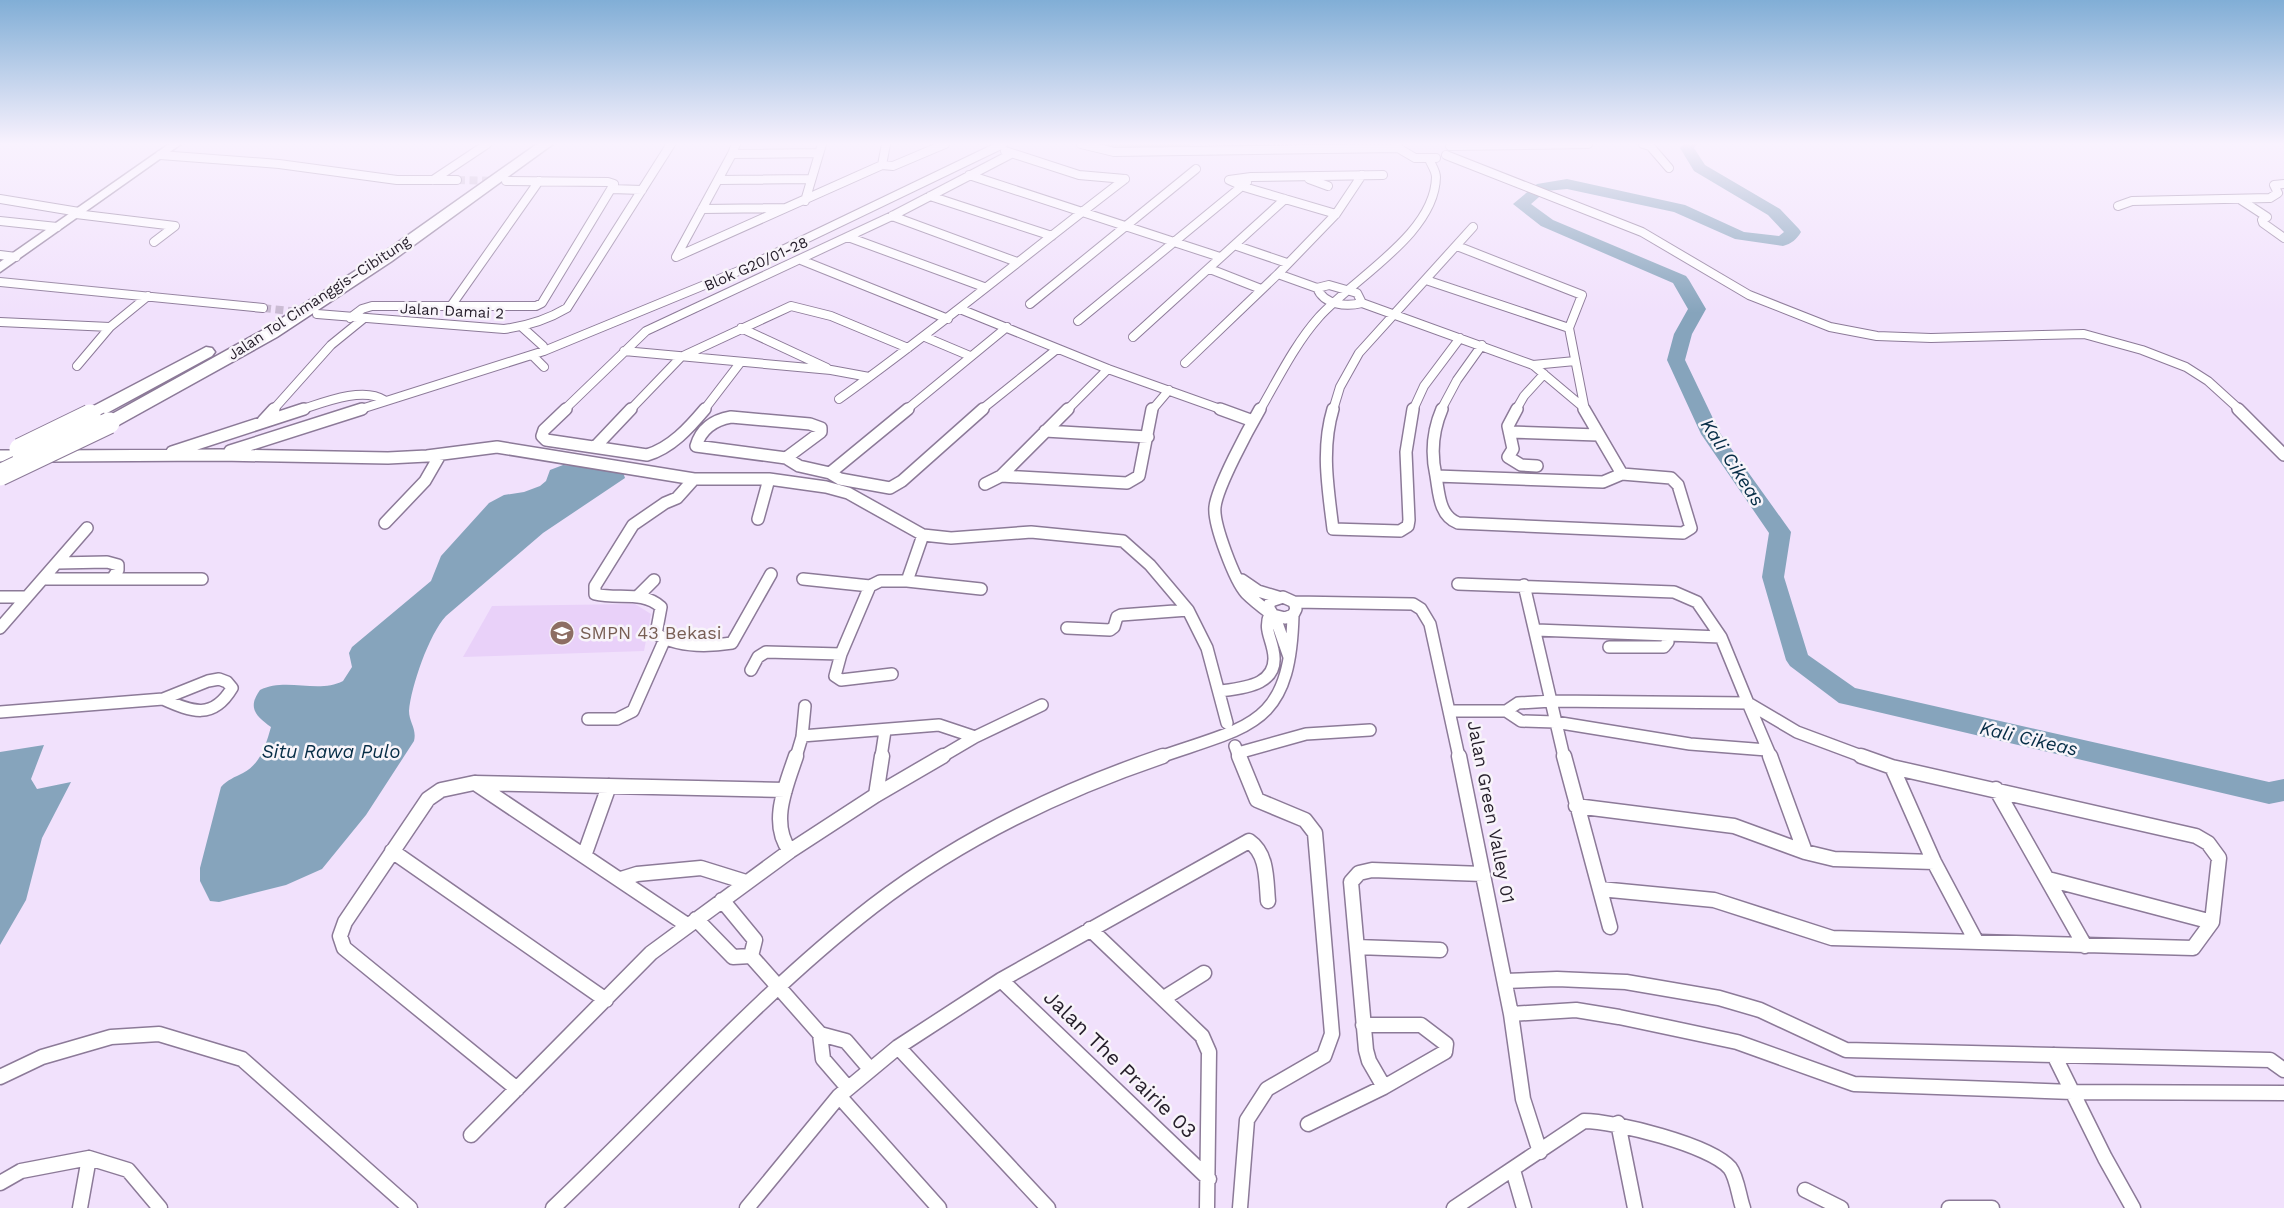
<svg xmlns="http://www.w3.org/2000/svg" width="2284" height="1208" font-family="'Work Sans',sans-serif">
<rect width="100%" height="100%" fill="#f1e1fc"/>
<!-- built -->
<path fill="#e9d1f9" d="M635,604L651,614L644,651L463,657L492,606Z"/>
<!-- green -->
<path fill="#b3baa1" d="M1088,144H1192L1186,148L1115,152Z"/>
<!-- water -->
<path fill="#86a4bc" d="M563,465L613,469L623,472L625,478L543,533L446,616C429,634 411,687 409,711C409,722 417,729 414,741L366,815L322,869L286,885L219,902L210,901L200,881V868L221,787C227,780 235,777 243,773C261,764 266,744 271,727C256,716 247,708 260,690C286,677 318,694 343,681L352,667L349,653L352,647L431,581L441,556L489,503L504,495L524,492L540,486L546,481L550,470Z
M44,745L31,779L37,789L71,782L42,838L26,900L0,945V752Z"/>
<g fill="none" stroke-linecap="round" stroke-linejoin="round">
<!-- river -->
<path fill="#86a4bc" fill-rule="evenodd" d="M1683,144H1697L1694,148L1705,165L1780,209L1799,229L1801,232C1797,239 1791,244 1783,246L1735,239L1674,212L1567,189L1546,191L1531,204L1553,220L1686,276L1689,280L1706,309L1692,334L1685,360L1720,433L1791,532L1784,577L1808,655L1855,688L2269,782L2284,779V801L2269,804L1848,705L1839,703L1790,666L1786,660L1762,577L1769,533L1701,434L1667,360L1674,334L1688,309L1673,283L1541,226L1513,204L1537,184L1567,179L1685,205L1744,232L1779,236L1784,232L1768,215L1694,171L1680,148Z"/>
<!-- street-tunnel -->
<path stroke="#c9bad2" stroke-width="8" stroke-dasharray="8 4.5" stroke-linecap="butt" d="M457,180L499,181
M263,308L317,314"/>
<defs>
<path id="street-far2" d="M736,144L732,154L819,153
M886,144L882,165L893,166L945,144
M1081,144L1114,152L1398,148
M1398,144V148L1415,158H1436
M1643,144L1650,146L1669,168
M1450,146L1588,144
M1005,151L1079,175L1125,179
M732,154L676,257L882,165
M160,155L279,164L397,180H457
M1446,155L1642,232L1749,295L1830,327L1877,336L1931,338L2084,334L2142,350L2186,367L2208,381L2240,410
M969,175L1220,257
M1309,179L1328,186
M433,180L487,144
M720,180L811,179
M611,189L642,190
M930,196L1052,236
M0,199L79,212
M2241,200L2267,217L2262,220L2263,223L2284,238
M805,201L822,144
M2118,206L2132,201L2270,198L2278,193L2274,185L2284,184
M702,209L785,208
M76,214L175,226L154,242
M1336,214L1244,187L1229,180L1251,177L1383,175
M892,216L1017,262
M0,221L57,227
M848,237L984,287
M1237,246L1287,263
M1457,246L1582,295L1569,328L1585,410
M0,255L16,257
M801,260L948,319
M1210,269L1261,289
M1278,274L1317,288
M1426,280L1569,328
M0,282L263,308
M1329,285L1357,293L1362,303C1346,307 1324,305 1317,288Z
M1362,303L1533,365L1583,407
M1030,304L1196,169
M451,306L539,181
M960,309L1108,369L1223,410
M317,314L504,329C528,326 547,320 567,308L671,144
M350,318L362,309L372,306H536L542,303L614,184L608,182L506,181
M1078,321L1247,182
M0,322L110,327L77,366
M110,327L148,296
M522,327L543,346L544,351
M741,328L827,368
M925,337L970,356
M1133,337L1285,199
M624,351L831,370L869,377
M532,355L544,367
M1185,363L1278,274L1336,214L1362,175
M1533,365L1575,361
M839,399C937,329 1029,252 1125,179
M273,410L331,345L363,319
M300,410C322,403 363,386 384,400
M358,410L544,351L741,270L1003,144
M564,410L646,331L892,216L1011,154
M630,410L681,357L791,306L831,316L908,348
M704,410L740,363
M906,410L1007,327
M981,410L1057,349
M1067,410L1108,369
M1152,410L1169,390
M1260,410C1278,379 1295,344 1319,317C1354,278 1435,234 1436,177C1436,171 1431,164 1429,159
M1333,410L1340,387L1359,353L1473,227
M1413,410L1424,386L1460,338
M1441,410L1457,380L1482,345
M1516,410L1524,396L1544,374"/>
<path id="street-far1" d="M566,409L544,430L542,436L546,440L647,455C671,448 689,428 705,409
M1220,409L1253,421
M1333,409C1321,449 1328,488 1333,529L1400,531L1408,526L1409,520L1406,452L1413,409
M1517,409L1508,426L1513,449L1508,457L1521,465L1537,466
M1584,409L1622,474
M2238,409L2284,455
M731,417L810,424L821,428V432L786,458L696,446C701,429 714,420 731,417Z
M263,421L274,409
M1045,431L1148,437
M1510,432L1598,435
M595,447L631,409
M230,451L362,409
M172,452L304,409
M0,456H29
M50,456L220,455L388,458L427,456L497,447L694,479H769L826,487L848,493L923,535L951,538L1031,532L1123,541L1150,565L1188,610L1207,648L1227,723
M786,458L799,466L830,473L840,479L890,488L902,481L983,409
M830,473L908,409
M1622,474L1671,478L1678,485L1691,528L1683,533L1458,523C1439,516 1439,493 1436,476L1603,482Z
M1001,476L1127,483L1139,476L1152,409
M1436,476C1431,454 1433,430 1442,409
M694,479L677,498L665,503L633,525L595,586V594C618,600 642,590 661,607L656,634C678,647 707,647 732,643L771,574
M985,484L1001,476L1068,409
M758,519L769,479
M385,523L425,481L440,455
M57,563L107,562L118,565V570L112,579
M43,579H202
M803,579L870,586
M1242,580L1258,591L1278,597
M907,581L981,589
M1458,584L1674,592L1697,602L1721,637L1748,703L1797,732L1864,757
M1524,585L1564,757
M638,596L654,580
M0,597H27
M1283,597L1294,602L1296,609L1293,615L1285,618L1273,615L1268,607L1271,601Z
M1294,602L1413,604L1421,609L1430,624L1459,757
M1275,617L1289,657
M0,628L87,528
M1067,628L1110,630L1114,627L1117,617L1121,615L1188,610
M1536,630L1721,637
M1609,647H1664L1668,642L1666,635
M751,670L758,657L766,652L841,654
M892,674L841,680L835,676L841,654L870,586L880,581H907L923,535
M219,679L227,682L232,688C213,720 192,712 163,699L208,681Z
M1220,691C1244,688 1281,685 1273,650C1270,635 1264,629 1270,613C1262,607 1253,600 1246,593C1235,581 1213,524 1215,507C1217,487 1249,428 1260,409
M1450,711H1506L1518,703L1552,701L1748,703L1771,757
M1506,711L1521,721L1555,722L1690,744L1767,750
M0,712L163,699
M588,719H617L633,711L664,641
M802,736L939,725L975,737
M1235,746L1239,757
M1238,753L1306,734L1370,730
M796,757L802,737L805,706
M881,757L885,731
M941,757L975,737L1042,705
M1160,757C1252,725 1290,726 1293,615"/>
<path id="street" d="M1239,756L1257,800L1305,820L1315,833L1332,1034L1324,1056L1267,1089L1247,1120L1240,1208
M1459,756L1511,1014L1523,1099L1540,1152
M1564,756L1610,927
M1770,756L1805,852
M1892,767L1934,862L1976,941
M475,783L687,925
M1996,789L2085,946
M876,795L882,756
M1576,806L1734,826L1805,852L1834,859L1934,862
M392,851L606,1000
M790,851C769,823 786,786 796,756
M584,856L609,786
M621,879L637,874L701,868L746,882
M2048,879L2212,922
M1600,889L1714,900L1832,938L2193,948L2212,922L2219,858L2208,843L2196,836L1892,767L1861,756
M722,900L755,940L751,956
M696,919L733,957L751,956
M1090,929L1202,1036L1209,1052L1207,1208
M1357,947L1440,950
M751,956L820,1034L846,1041L870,1069
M1001,980L1209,1179
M1505,981L1557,979L1626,982L1719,998L1760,1010L1846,1050L2270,1060L2284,1070
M1164,998L1204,973
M1511,1014L1576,1010L1619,1017L1737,1042L1854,1084L2072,1092L2284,1093
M820,1034L823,1059L848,1088
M898,1047L1048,1208
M2054,1055L2105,1158L2133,1208
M0,1077L42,1057L111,1037L159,1034L242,1059L410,1208
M1384,1087L1369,1061L1366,1050L1351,882L1359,873L1372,870L1483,874
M517,1089L344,948L340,936L345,922L428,799L441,790L474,783L785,790
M839,1096L939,1208
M1618,1123L1635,1208
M1308,1124L1384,1087L1445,1052L1446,1044L1421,1025H1363
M471,1135L651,953L790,851L876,795L943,756
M1513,1170L1524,1208
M0,1183L21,1171L89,1158L128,1170L160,1208
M1805,1190L1841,1208
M80,1208L89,1158
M553,1208C659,1108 757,996 873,906C960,839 1060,791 1163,756
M747,1208L839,1096L898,1047L1001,980L1249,841C1268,854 1266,880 1268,901
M1454,1208L1584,1121C1614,1121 1711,1145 1730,1168C1737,1177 1739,1197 1743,1208
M1949,1208H1992"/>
<path id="secondary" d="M169,144H181L0,272V262Z"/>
<path id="highway" d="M537,144H553L392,261L277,337L115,427H103L100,423L103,419L265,329L380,255Z
M206,347L212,348L215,352L212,356L96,419H84L81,415L84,411Z"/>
</defs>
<!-- street-far2 casing -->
<use href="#street-far2" stroke="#8c7a98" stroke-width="10"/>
<!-- street-far1 casing -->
<use href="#street-far1" stroke="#8c7a98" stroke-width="14"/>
<!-- street casing -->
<use href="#street" stroke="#8c7a98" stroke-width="17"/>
<!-- secondary casing -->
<use href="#secondary" stroke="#8c7a98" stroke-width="3"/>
<!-- highway casing -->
<use href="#highway" stroke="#8c7a98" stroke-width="3"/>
<!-- street-far2 -->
<use href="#street-far2" stroke="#fff" stroke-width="8"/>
<!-- street-far1 -->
<use href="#street-far1" stroke="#fff" stroke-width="11"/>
<!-- street -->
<use href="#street" stroke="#fff" stroke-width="14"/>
<!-- secondary -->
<use href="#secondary" fill="#fff" fill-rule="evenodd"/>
<!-- highway -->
<use href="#highway" fill="#fff" fill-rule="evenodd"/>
<defs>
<path id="highway-bridge" d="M20,449L90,415
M0,475L109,423"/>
</defs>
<!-- highway-bridge casing -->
<use href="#highway-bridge" stroke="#8c7a98" stroke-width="23" stroke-linecap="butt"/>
<!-- highway-bridge -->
<use href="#highway-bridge" stroke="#fff" stroke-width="21"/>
</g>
<!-- sky -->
<linearGradient id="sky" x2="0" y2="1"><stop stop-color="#81aed6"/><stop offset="0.46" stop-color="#f9f2fe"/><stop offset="1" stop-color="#f9f2fe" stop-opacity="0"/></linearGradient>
<rect width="2284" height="313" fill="url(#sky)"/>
<!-- icons -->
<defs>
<symbol id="school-disc" viewBox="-11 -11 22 22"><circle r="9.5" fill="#8d6e63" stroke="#f8f4fa"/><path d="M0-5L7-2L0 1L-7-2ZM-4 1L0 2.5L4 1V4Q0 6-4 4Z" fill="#fff"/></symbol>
</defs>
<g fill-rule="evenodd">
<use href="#school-disc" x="548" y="619" width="28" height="28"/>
</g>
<g text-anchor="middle" stroke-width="5" stroke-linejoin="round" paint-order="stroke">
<!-- far-street labels -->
<g font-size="15" fill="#27202c" stroke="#f8f4fa">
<text transform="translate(756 264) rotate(-24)" y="5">Blok G20/01-28</text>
<text transform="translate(319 298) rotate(-33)" y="5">Jalan Tol Cimanggis–Cibitung</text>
<text transform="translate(452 311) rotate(3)" y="5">Jalan Damai 2</text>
</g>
<!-- education labels -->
<g font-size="18" fill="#785e54" stroke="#f8f4fa" text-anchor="start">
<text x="580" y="639">SMPN 43 Bekasi</text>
</g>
<!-- street labels -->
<g font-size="18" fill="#27202c" stroke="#f8f4fa">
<text transform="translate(1491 812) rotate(79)" y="6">Jalan Green Valley 01</text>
</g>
<!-- water labels -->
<g font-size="19" font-style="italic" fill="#062d46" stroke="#f8f4fa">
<text transform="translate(1733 462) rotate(57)" y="7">Kali Cikeas</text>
<text transform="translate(2029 738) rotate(13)" y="7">Kali Cikeas</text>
<text x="331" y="758">Situ Rawa Pulo</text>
</g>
<!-- near-street labels -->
<g font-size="21" fill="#27202c" stroke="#f8f4fa">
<text transform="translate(1120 1064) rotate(44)" y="7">Jalan The Prairie 03</text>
</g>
</g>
</svg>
